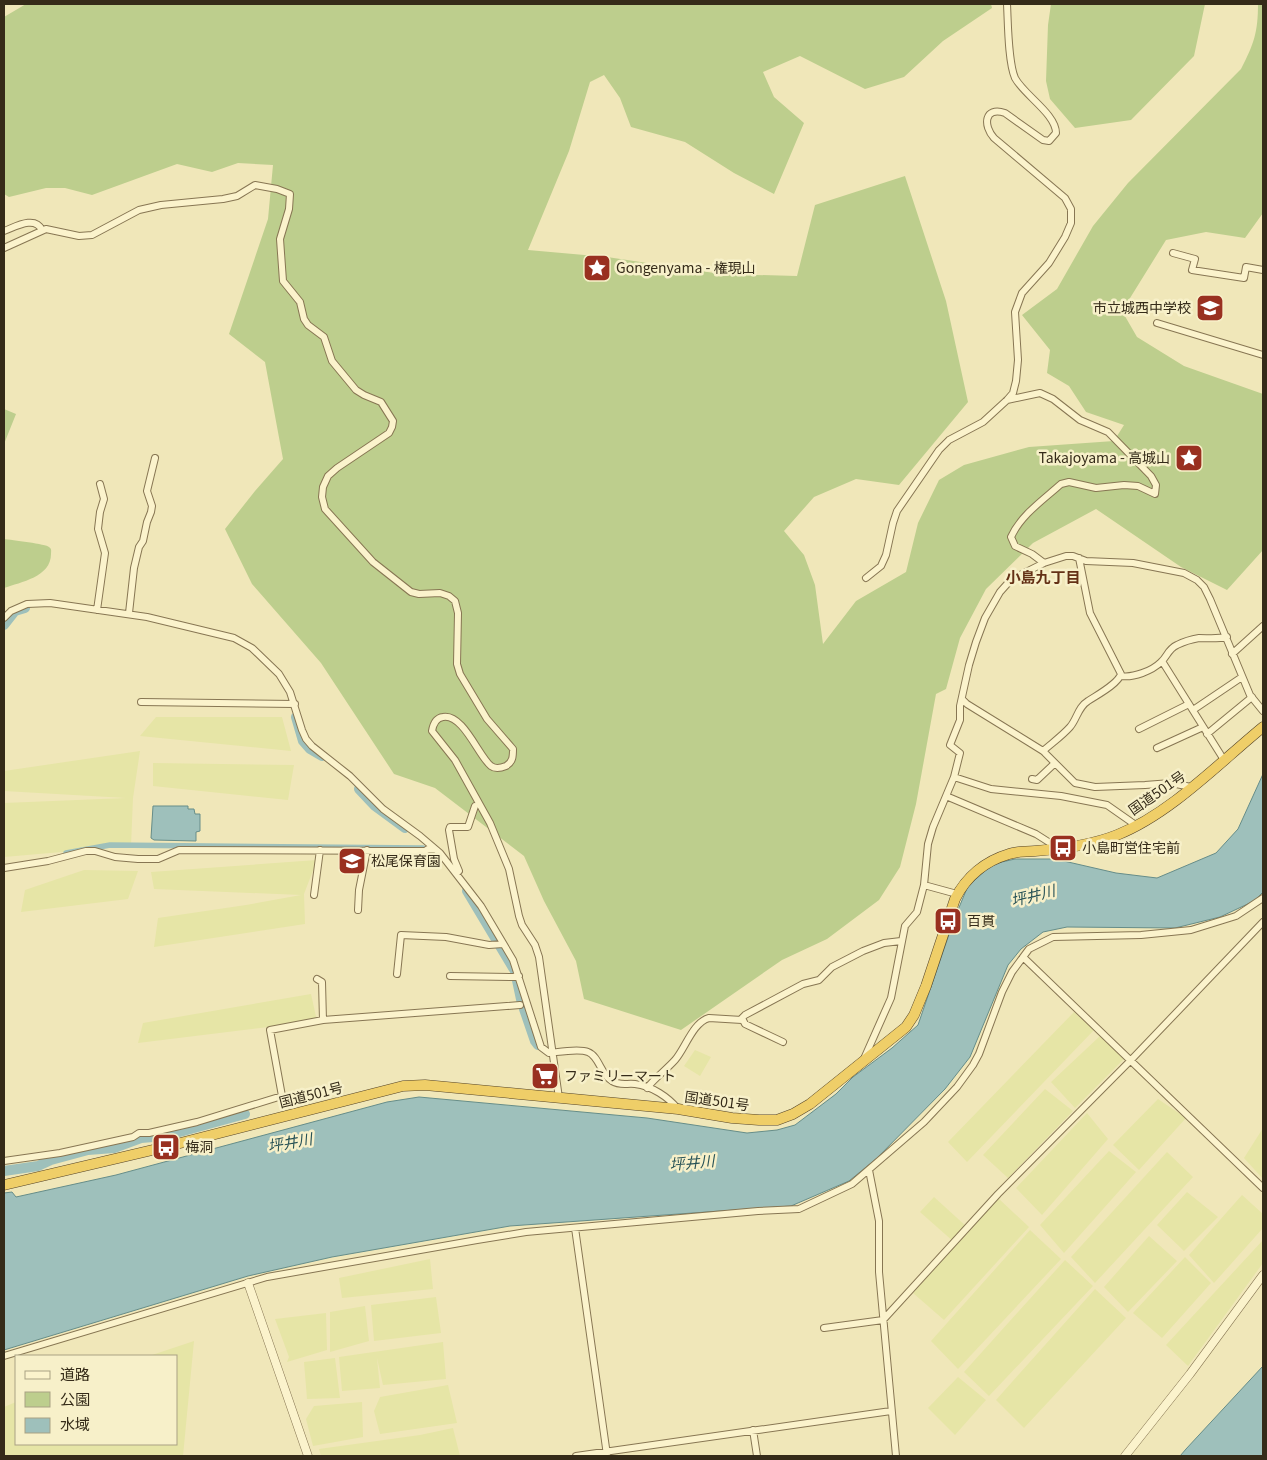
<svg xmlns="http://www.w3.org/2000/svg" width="1267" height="1460" font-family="Georgia,'Noto Sans JP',serif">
<rect width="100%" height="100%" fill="#f0e7b9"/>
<!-- farmland -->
<path fill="#e6e5a6" d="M156,717H282L291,751L140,736Z
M140,751L133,798L131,846L4,857V803L126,798L4,791V771Z
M153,763L294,765L288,800L153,786Z
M317,860L304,894L305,924L154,947L158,918L246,905L301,895L154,889L151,872Z
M84,870L138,871L128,899L21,912L25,890Z
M311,994L317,1021L138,1043L143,1023Z
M1074,1012L1094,1030L967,1162L948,1142Z
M1100,1036L1124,1059L1075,1108L1051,1082Z
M695,1050L711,1057L700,1076L684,1066Z
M1045,1089L1073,1111L1008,1178L983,1155Z
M1158,1099L1186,1118L1139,1170L1113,1145Z
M1087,1113L1108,1139L1042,1215L1016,1188Z
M1263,1128V1179L1244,1158Z
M1109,1151L1136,1172L1064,1253L1040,1225Z
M1167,1152L1193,1177L1095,1283L1071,1257Z
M1187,1192L1218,1217L1184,1251L1157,1225Z
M1242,1195L1263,1214V1228L1214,1283L1189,1255Z
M934,1197L967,1227L954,1242L920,1212Z
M998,1198L1029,1227L944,1320L913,1293Z
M1030,1230L1061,1259L958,1369L931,1341Z
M1149,1236L1177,1261L1128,1312L1104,1287Z
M1263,1240V1263L1188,1366L1166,1345Z
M1185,1257L1211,1283L1162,1338L1133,1313Z
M430,1259L433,1289L342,1298L339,1278Z
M1065,1260L1093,1286L989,1396L964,1372Z
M1095,1289L1126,1318L1024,1428L996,1400Z
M436,1297L441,1333L374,1341L371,1305Z
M365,1306L369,1341L330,1352V1312Z
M326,1313L327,1350L287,1362L289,1357L275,1319Z
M194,1341L183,1456H4V1407L16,1402V1444H176V1356H149Z
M443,1342L446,1379L383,1385L377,1358L380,1388L342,1391L339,1357Z
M335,1358L340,1398L307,1399L304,1362Z
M958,1377L986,1400L955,1435L928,1408Z
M448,1385L457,1423L380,1434L374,1411L380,1397Z
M362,1402L363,1437L313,1446L306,1419L314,1406Z
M453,1428L460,1456H321L319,1449L420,1435Z"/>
<!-- green -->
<path fill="#bdce8d" d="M26,4H991L992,8L943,41L904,77L865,89L800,56L763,72L774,97L804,123L774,194L734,173L685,142L631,127L620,98L604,75L590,82L569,151L528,250L607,257L721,274L797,276L815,205L905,176L946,301L968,402L899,485L856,479L814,497L784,531L804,555L815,585L823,644L856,601L906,572L918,523L939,480L964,465L1029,447L1114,441L1124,425L1086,412L1069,386L1047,373L1050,350L1022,315L1057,289L1093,226L1128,183L1241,69C1254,44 1258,32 1258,4H1263V213L1245,238L1206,232L1166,240L1122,311L1137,337L1184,366L1263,394V550L1227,590L1181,567L1096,509L1033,543L986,589L960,638L946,689L936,694L916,804L900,867L879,900L827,939L782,960L681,1030L584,999L576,961L544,901L524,856L435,788L394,774L321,663L252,584L225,529L255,491L283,459L265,362L229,334L268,219L273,165L238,163L212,172L177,164L92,195L65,188H46L9,197L4,194V17Z
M1051,4H1205L1194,56L1131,120L1075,128L1050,99L1046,81L1048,25Z
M4,409L16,414L4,444Z
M4,539C11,540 47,544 49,547C52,549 51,551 51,554C51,577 21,582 4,588Z"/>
<!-- water -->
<path fill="#9ec0bb" stroke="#668d89" d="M1263,774V892L1254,901L1220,917L1175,928L1067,927L1043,932L1021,949L1008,965L970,1057L945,1089L876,1159L849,1181L791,1206L510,1226L332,1257L248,1276L4,1350V1193L12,1192L16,1197L116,1175L387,1102L419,1097L647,1118L747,1133L777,1130L795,1125L836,1094L853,1077L892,1048L918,1025L955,917L968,886L993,864L1015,859H1055L1116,873L1157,878L1216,853L1238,829Z
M153,806H188V809H194L195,814H200V831L196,832V841L154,840L151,838Z
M1263,1366V1456H1180L1186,1449Z"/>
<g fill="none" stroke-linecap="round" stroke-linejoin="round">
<!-- canal -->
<path stroke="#9ec0bb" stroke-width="5.5" d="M66,853L110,845L423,848"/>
<!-- river -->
<path stroke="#9ec0bb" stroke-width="10" d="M4,625L15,611L25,608
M296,717L303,741L310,749L322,756
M359,789L375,806L405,828
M467,891L515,971L522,1004
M524,1009L535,1041L538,1045
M4,1171L38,1166L51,1160L88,1150L114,1148L141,1138L165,1136L245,1114"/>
<defs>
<path id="minor" d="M4,231C15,227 35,215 42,230
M4,248L46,229L79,236L92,235L139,210L161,205L223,199L237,196L255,185L277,189L290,194L289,209L280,239L283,281L300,302L304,319L308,325L324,337L332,361L356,390L364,395L381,402L393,421L392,427L389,433L337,468L328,476L323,487L322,497L325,509L373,562L411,592L419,594L440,593L449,596L455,601L458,613L457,664L460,674L487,719L513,749C513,756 513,762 506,766C501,768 495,769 491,766C479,757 463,713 443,717C435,718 433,725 432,731L455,760L490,823L509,869L519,916L522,925L535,945L539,957L559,1098
M1173,253L1195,259L1192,270L1244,278L1246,267L1263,270
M1157,323L1263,355
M1007,400L1040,393L1053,399L1080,420L1108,432L1151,476L1156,485L1155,494L1138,486L1124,485L1096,488L1069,482L1061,484C1043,500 1021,515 1011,537L1015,546L1032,554L1044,563
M866,578L881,566L886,555L893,523L897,511L939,450L949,440L983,422L1007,400L1013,393L1016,381L1018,360L1015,312L1022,293L1049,263L1065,237L1071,223V209L1065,198L994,138C983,126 984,106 1005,113L1043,140L1049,141L1056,133C1056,114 1024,95 1015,78C1008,62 1008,22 1007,4
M97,610L105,553L98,529L100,512L104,499L100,484
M129,613L134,568L139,547L143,541L147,522L151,512L152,506L147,491L155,458
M4,618L11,611L27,604L50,603L147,617L234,638L252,648L279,674L290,692L302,730L306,739L312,746L350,776L383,809L420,836L440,853L481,906L513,960L541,1047L549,1053C559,1052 579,1048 588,1052C599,1056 601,1075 612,1081C620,1086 627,1083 635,1084C652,1086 668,1097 678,1109
M1232,654L1263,626
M1162,661L1224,760
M1121,676C1133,678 1152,671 1161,662C1167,657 1168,649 1177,645C1183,642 1193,639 1199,638C1209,638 1217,639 1227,637
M962,699L967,704L1043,751L1075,783L1095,787L1145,785L1171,783L1191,787
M141,702L295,704
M1193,710L1242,677
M1139,729L1189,704
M1207,734L1252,697
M1157,748L1203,727
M1043,751C1052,743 1062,736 1070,727C1077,719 1078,707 1088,701C1097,695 1118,684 1121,674L1090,613L1079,558
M954,777L991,789L1061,796L1107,805L1137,826
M1032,779L1037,780L1055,763
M946,796L1036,834L1058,848
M4,868L48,861L86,851H95L115,857L138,859H158L179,850L425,851L428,849H434
M457,873L459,871L454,859L449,830L450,827H468L475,806
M924,885L957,894
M314,895L320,850
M358,910L359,890L367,850
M1023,957L1263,1188
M397,974L401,935L446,937L489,945L503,944
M450,976L513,977L519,976
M317,979L322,982L323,1020
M783,1042L745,1024L742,1018L745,1015L803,984L819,980L832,967L863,951L884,943L901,941
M863,1061L891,998L905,926L917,912L924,885L928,844L933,827L954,777L960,753L950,745L960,720V706L969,665L976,642L985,618L1000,592L1008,583L1020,575L1044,563L1066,556H1073L1086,561L1133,563L1184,573L1197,580L1204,587L1210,599L1250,695L1263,711
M647,1088C656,1077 666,1070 675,1060C685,1049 693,1022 709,1018L742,1020
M4,1161L60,1153L133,1137L139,1133H149L197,1122L282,1096L270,1030L323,1020L520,1005
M869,1170L879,1221V1272L896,1456
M575,1228L607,1455
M824,1328L883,1320L998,1194L1131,1060L1263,922
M4,1356L267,1277L477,1240L526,1232L758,1211L799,1209L852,1184L924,1122L957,1087L973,1065L979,1054L1002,992L1012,972L1029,949L1053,937L1141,935L1191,930L1236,916L1263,898
M753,1430L757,1456
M576,1456L891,1411"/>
<path id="tertiary" d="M248,1283L308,1456
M1125,1456L1190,1374L1263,1275"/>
<path id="trunk" d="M4,1185L161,1148L403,1086L425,1085L678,1109L732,1118L759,1120H777L793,1114L810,1104L906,1027L914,1015L926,986L955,899C966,877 985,861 1009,854C1017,851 1026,852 1035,851C1062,849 1092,845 1117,835C1170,814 1219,763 1263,727"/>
</defs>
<!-- minor casing -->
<use href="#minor" stroke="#877653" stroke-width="8"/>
<!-- tertiary casing -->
<use href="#tertiary" stroke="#877653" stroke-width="9"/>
<!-- trunk casing -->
<use href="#trunk" stroke="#544328" stroke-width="11"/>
<!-- minor -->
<use href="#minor" stroke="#fbf3cc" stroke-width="6"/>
<!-- tertiary -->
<use href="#tertiary" stroke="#fbf3cc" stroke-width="8"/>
<!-- trunk -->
<use href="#trunk" stroke="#efce68" stroke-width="10"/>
</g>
<!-- icons -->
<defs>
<symbol id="sight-square" viewBox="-11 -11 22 22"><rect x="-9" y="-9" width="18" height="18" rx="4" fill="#993020" stroke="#f7f0c9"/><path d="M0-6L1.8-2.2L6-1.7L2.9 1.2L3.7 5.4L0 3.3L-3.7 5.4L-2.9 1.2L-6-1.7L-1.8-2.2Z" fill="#fff"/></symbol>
<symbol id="school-square" viewBox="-11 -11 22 22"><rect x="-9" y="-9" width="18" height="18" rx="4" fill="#993020" stroke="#f7f0c9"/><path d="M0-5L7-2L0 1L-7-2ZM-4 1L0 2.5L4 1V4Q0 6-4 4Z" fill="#fff"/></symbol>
<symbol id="bus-square" viewBox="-11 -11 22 22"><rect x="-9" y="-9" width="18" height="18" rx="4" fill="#993020" stroke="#f7f0c9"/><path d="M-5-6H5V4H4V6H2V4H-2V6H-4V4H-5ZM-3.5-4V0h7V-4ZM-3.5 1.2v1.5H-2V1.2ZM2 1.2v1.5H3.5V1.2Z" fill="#fff"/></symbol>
<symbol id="supermarket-square" viewBox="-11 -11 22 22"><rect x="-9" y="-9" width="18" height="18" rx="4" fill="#993020" stroke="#f7f0c9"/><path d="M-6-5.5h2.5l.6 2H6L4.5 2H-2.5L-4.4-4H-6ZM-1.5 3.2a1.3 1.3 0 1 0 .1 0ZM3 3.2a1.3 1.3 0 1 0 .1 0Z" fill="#fff"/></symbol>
</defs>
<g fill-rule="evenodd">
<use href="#sight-square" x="581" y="252" width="32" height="32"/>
<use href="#school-square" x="1194" y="292" width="32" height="32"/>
<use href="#sight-square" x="1173" y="442" width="32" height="32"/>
<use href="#bus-square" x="1047" y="832" width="32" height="32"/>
<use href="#school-square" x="336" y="845" width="32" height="32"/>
<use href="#bus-square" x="932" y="905" width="32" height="32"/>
<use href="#supermarket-square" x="529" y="1060" width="32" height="32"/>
<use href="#bus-square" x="150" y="1131" width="32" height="32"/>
</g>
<g text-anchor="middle" stroke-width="5" stroke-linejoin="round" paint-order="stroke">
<!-- poi labels -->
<g font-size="14" fill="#352b19" stroke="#f7f0c9" text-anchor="start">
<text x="616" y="273">Gongenyama - 権現山</text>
<text x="1191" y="313" text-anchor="end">市立城西中学校</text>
<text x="1170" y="463" text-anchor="end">Takajoyama - 高城山</text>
<text x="1082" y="853">小島町営住宅前</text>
<text x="371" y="866">松尾保育園</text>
<text x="967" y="926">百貫</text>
<text x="564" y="1081">ファミリーマート</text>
<text x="185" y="1152">梅洞</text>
</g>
<!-- street labels -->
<g font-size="14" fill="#352b19" stroke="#f7f0c9">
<text transform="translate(1157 793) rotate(-35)" y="5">国道501号</text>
<text transform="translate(311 1095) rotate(-14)" y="5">国道501号</text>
<text transform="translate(717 1101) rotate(8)" y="5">国道501号</text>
</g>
<!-- neighbourhood labels -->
<g font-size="15" font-weight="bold" fill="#643116" stroke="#f7f0c9">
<text x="1043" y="583">小島九丁目</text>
</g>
<!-- water labels -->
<g font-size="15" font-style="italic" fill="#275256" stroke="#f7f0c9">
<text transform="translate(1033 896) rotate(-14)" y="5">坪井川</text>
<text transform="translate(290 1143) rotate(-10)" y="5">坪井川</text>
<text transform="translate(692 1163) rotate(-5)" y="5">坪井川</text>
</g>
</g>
<!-- border -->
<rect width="1267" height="1460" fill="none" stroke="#352b19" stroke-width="10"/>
<!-- legend -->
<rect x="15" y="1355" width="162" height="90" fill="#f7f0c9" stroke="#a9a183"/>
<rect x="25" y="1371" width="25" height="8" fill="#fbf3cc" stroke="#a9a183"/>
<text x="60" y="1380" font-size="15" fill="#352b19">道路</text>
<rect x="25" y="1392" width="25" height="15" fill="#bdce8d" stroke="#a9a183"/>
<text x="60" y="1405" font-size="15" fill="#352b19">公園</text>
<rect x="25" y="1418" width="25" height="15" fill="#9ec0bb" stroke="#a9a183"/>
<text x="60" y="1430" font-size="15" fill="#352b19">水域</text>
</svg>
